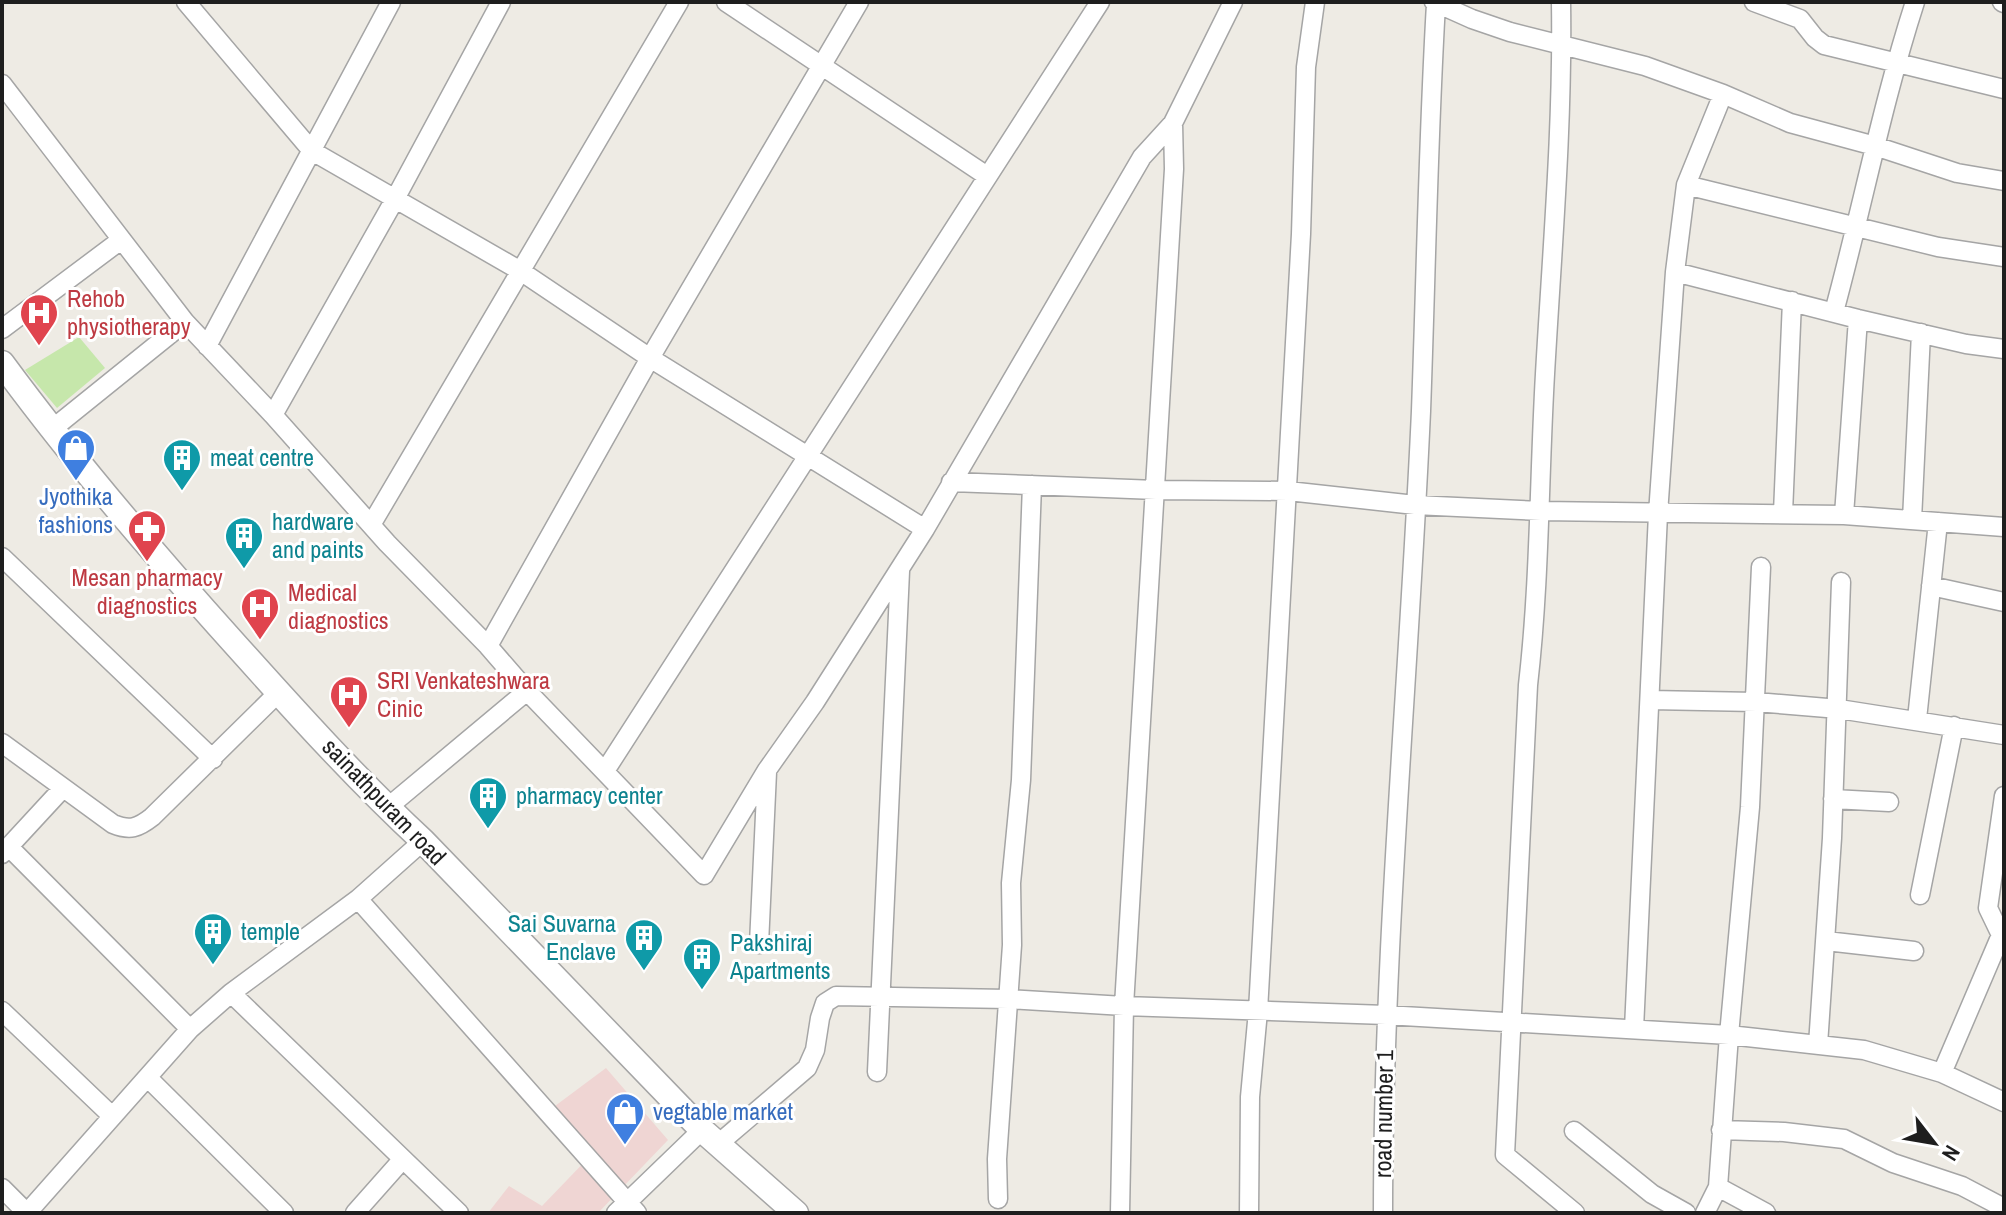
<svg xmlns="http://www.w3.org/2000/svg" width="2006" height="1215" font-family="'Archivo Narrow',sans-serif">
<rect width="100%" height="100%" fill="#eeebe4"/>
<!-- commercial -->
<path fill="#efd5d3" d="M606,1068L668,1140L598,1213H488L509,1186L542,1206L593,1153L555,1106Z"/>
<!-- grass -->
<path fill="#c6e7ab" d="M79,337L105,368L57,408L25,370Z"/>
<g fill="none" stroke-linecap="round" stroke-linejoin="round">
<defs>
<path id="minor" d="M186,2L312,151L519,270L650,358L925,529
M726,2L987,176
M1434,2L1472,19L1510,32L1645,66L1723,94L1790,123L1875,146L1957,173L2004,181
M1561,2C1563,126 1552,250 1545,374C1539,478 1540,581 1528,685L1505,1155L1575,1213
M1754,2L1800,19L1815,38L1824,45L2004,89
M2002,2L2004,3
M2,84L185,322L273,415
M1686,185L1938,247L2004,257
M1675,272L1858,319L1966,344L2004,349
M1834,312C1862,209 1882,104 1915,2
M2,329L121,240
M207,346L391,2
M51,430L185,322
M951,482L1156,490L1288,491L1415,505L1541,511L1844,515L2004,527
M1783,513L1792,301
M1844,515L1858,319
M1912,520L1921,333
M371,525L679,2
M2,557L213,759
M1931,586L2004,602
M488,646L650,358L859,2
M527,691L704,875L767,770L815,702L925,529L1142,157L1173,123L1233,2
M1650,700L1756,702L1839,709L2004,735
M1917,719L1938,522
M2,743L113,824C130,831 138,828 152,817L279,692
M605,771L1100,2
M1833,799L1889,802
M387,808L527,691L488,646L387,543L273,415L395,199L501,2
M9,847L190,1029
M2,854L63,788
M1920,895L1954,726
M358,899L637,1213
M1826,941L1914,951
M759,944L767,772
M231,993L459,1213
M2,1011L112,1116
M1634,1029L1658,514L1675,272L1686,185L1723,94
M1818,1045L1832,838L1841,582
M877,1072L900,571
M1942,1073L2001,935L1988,908L2004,796
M148,1078L284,1213
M1721,1130L1784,1132L1844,1139L1893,1163L1962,1186L2004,1208
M1574,1131L1652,1194L1686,1213
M717,1145L807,1068L815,1050L820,1018L825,1003L836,996L1008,999L1124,1006L1386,1015L1729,1035L1864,1050L1942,1073L2004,1102
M1718,1187L1766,1213
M2,1188L27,1213
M998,1199L997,1159L1012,945L1011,883L1021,780L1032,485
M27,1213L190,1029L231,993L358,899L423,841
M355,1213L402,1160
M616,1213L702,1130
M1120,1213L1124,1006L1174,169L1173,123
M1249,1213L1250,1097L1258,1011L1301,234L1306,67L1315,2
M1383,1213C1383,945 1409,679 1421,411C1426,276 1428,140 1436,4
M1705,1213L1718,1187L1729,1035L1750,807L1761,567"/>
<path id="tertiary" d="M2,363C74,461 153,553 234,643C295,711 356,779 423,841L702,1130L796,1213"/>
</defs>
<!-- minor casing -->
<use href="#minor" stroke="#a5a5a5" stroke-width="21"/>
<!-- tertiary casing -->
<use href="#tertiary" stroke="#a5a5a5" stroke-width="27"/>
<!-- minor -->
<use href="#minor" stroke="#fff" stroke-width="18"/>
<!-- tertiary -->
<use href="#tertiary" stroke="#fff" stroke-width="24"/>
</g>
<!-- icons -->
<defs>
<symbol id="hospital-pin" viewBox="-11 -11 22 30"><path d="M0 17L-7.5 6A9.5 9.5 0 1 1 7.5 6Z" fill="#e0444e" stroke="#fff"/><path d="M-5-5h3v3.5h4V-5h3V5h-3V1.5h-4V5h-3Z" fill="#fff"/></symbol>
<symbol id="shop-pin" viewBox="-11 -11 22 30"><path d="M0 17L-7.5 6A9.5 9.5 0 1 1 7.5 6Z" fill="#3f7fe0" stroke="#fff"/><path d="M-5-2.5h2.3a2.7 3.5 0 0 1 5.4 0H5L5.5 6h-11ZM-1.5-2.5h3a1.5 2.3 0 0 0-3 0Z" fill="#fff"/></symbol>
<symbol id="building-pin" viewBox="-11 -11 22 30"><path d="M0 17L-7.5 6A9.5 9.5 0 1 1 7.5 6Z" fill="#0f9aa8" stroke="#fff"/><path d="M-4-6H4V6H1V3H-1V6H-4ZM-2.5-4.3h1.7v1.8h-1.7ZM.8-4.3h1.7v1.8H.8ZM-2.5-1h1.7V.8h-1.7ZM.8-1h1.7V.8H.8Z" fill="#fff"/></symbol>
<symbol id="pharmacy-pin" viewBox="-11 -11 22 30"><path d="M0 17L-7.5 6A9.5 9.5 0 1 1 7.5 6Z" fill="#e0444e" stroke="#fff"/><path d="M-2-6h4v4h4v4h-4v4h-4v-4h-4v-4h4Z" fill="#fff"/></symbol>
</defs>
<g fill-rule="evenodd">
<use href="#hospital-pin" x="17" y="291" width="44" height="60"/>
<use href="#shop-pin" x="54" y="426" width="44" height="60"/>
<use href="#building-pin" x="160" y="436" width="44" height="60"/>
<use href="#pharmacy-pin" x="125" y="507" width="44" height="60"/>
<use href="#building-pin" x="222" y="514" width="44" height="60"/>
<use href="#hospital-pin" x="238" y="585" width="44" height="60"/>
<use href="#hospital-pin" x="327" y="673" width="44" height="60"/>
<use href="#building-pin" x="466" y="774" width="44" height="60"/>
<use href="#building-pin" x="191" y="910" width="44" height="60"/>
<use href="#building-pin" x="622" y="916" width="44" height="60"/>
<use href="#building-pin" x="680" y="935" width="44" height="60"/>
<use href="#shop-pin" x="603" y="1090" width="44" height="60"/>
</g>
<g text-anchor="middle" stroke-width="6" stroke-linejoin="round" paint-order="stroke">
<!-- health labels -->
<g font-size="24" fill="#be3a42" stroke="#fff" text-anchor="start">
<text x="67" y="307">Rehob<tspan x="67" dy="28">physiotherapy</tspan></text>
<text x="147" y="586" text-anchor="middle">Mesan pharmacy<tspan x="147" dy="28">diagnostics</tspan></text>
<text x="288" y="601">Medical<tspan x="288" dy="28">diagnostics</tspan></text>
<text x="377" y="689">SRI Venkateshwara<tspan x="377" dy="28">Cinic</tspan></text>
</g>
<!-- culture labels -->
<g font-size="24" fill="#0d838f" stroke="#fff" text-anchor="start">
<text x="210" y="466">meat centre</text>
<text x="272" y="530">hardware<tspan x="272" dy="28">and paints</tspan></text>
<text x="516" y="804">pharmacy center</text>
<text x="616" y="932" text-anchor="end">Sai Suvarna<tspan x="616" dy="28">Enclave</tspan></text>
<text x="241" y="940">temple</text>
<text x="730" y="951">Pakshiraj<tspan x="730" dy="28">Apartments</tspan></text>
</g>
<!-- shop labels -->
<g font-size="24" fill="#366cbe" stroke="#fff">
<text x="76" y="505">Jyothika<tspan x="76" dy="28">fashions</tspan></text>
<text x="653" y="1120" text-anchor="start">vegtable market</text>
</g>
<!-- street labels -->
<g font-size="24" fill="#1e1e1e" stroke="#fff">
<text transform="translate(384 802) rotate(46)" y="8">sainathpuram road</text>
<text transform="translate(1384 1114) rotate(-89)" y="8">road number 1</text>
</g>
</g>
<!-- border -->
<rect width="2006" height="1215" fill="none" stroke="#1e1e1e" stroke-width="8"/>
<!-- north arrow -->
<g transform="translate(1934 1143) rotate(121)" stroke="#ffffff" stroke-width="6" paint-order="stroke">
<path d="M0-6L14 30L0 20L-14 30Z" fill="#1e1e1e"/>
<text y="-12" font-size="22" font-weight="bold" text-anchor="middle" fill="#1e1e1e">N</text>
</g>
</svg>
